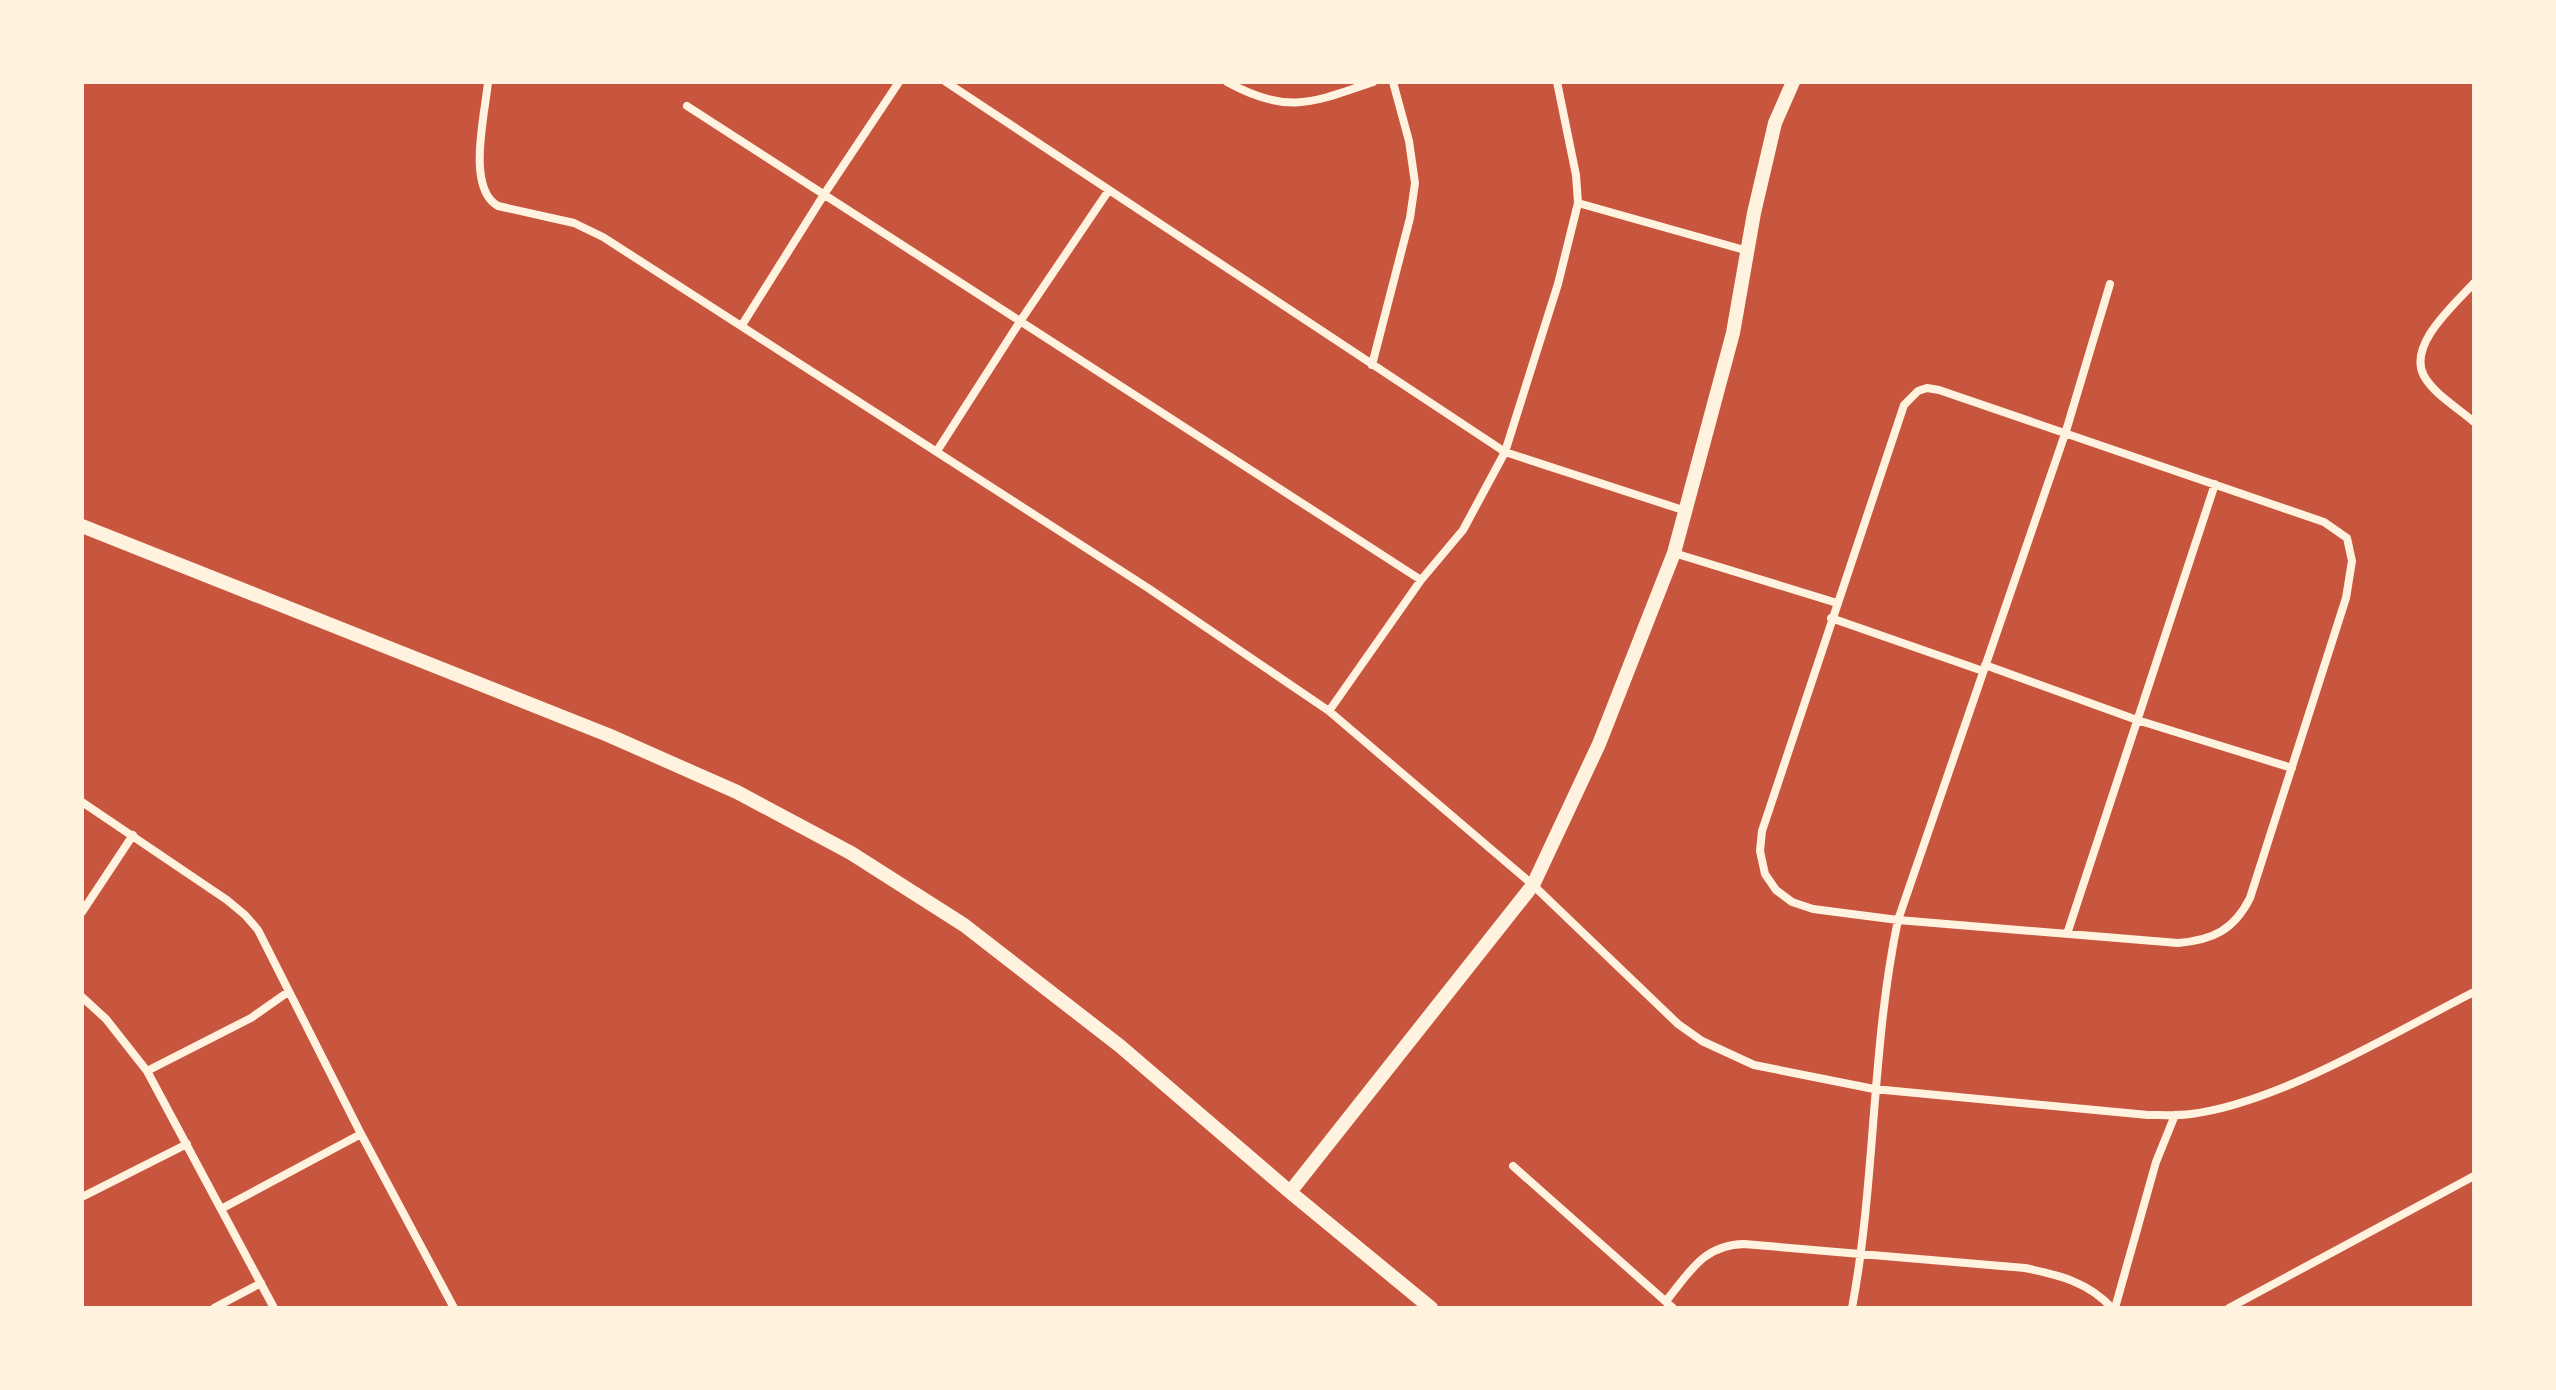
<svg xmlns="http://www.w3.org/2000/svg" width="2556" height="1390" font-family="Inter,sans-serif">
<rect width="100%" height="100%" fill="#c8553d"/>
<g fill="none" stroke-linecap="round" stroke-linejoin="round">
<!-- minor -->
<path stroke="#fff3e0" stroke-width="8" d="M488,82C485,115 466,188 498,206L574,223L603,237L1148,588L1329,711L1533,885L1678,1024L1702,1041L1754,1065L1874,1089L2148,1115C2162,1115 2177,1116 2191,1114C2279,1103 2393,1033 2474,992
M946,82L1505,452L1686,511
M1227,82C1287,115 1312,103 1373,82
M687,106L1421,580
M1578,203L1748,251
M2474,283C2455,304 2407,345 2424,376C2434,394 2458,408 2474,422
M742,325L825,193L899,82
M1372,365L1410,218L1415,183L1409,141L1393,82
M1927,388L1939,390L2324,522L2347,538L2352,561L2346,598L2250,898C2234,930 2213,940 2178,943L1898,920L1813,909L1792,902L1776,890L1765,874L1760,851L1762,831L1904,405L1918,391Z
M937,451L1021,320L1109,190
M1674,553L1837,603
M1831,618L1983,671
M1985,665L2137,720L2292,768
M1329,711L1421,580L1463,530L1505,452L1558,284L1578,203L1576,175L1557,82
M82,802L227,900L245,915L258,930L361,1134L454,1308
M82,912L133,835
M2067,934L2215,484
M82,997L106,1019L147,1071L274,1308
M147,1071L251,1018L288,992
M1513,1166L1673,1308
M82,1197L187,1144
M221,1209L361,1134
M1666,1301C1690,1272 1703,1245 1744,1244L2025,1268C2059,1275 2088,1282 2112,1308
M214,1308L261,1283
M1852,1308C1876,1180 1871,1048 1898,920L2066,431L2110,284
M2115,1308L2156,1162L2175,1115
M2229,1308L2474,1176"/>
<!-- tertiary -->
<path stroke="#fff3e0" stroke-width="14" d="M82,526L608,735L737,792L851,853L964,925L1120,1046L1290,1192L1431,1308
M1290,1192L1533,885L1599,744L1674,553L1733,333L1754,213L1775,123L1793,82"/>
</g>
<!-- border -->
<rect width="2556" height="1390" fill="none" stroke="#fff3e0" stroke-width="168"/>
</svg>
